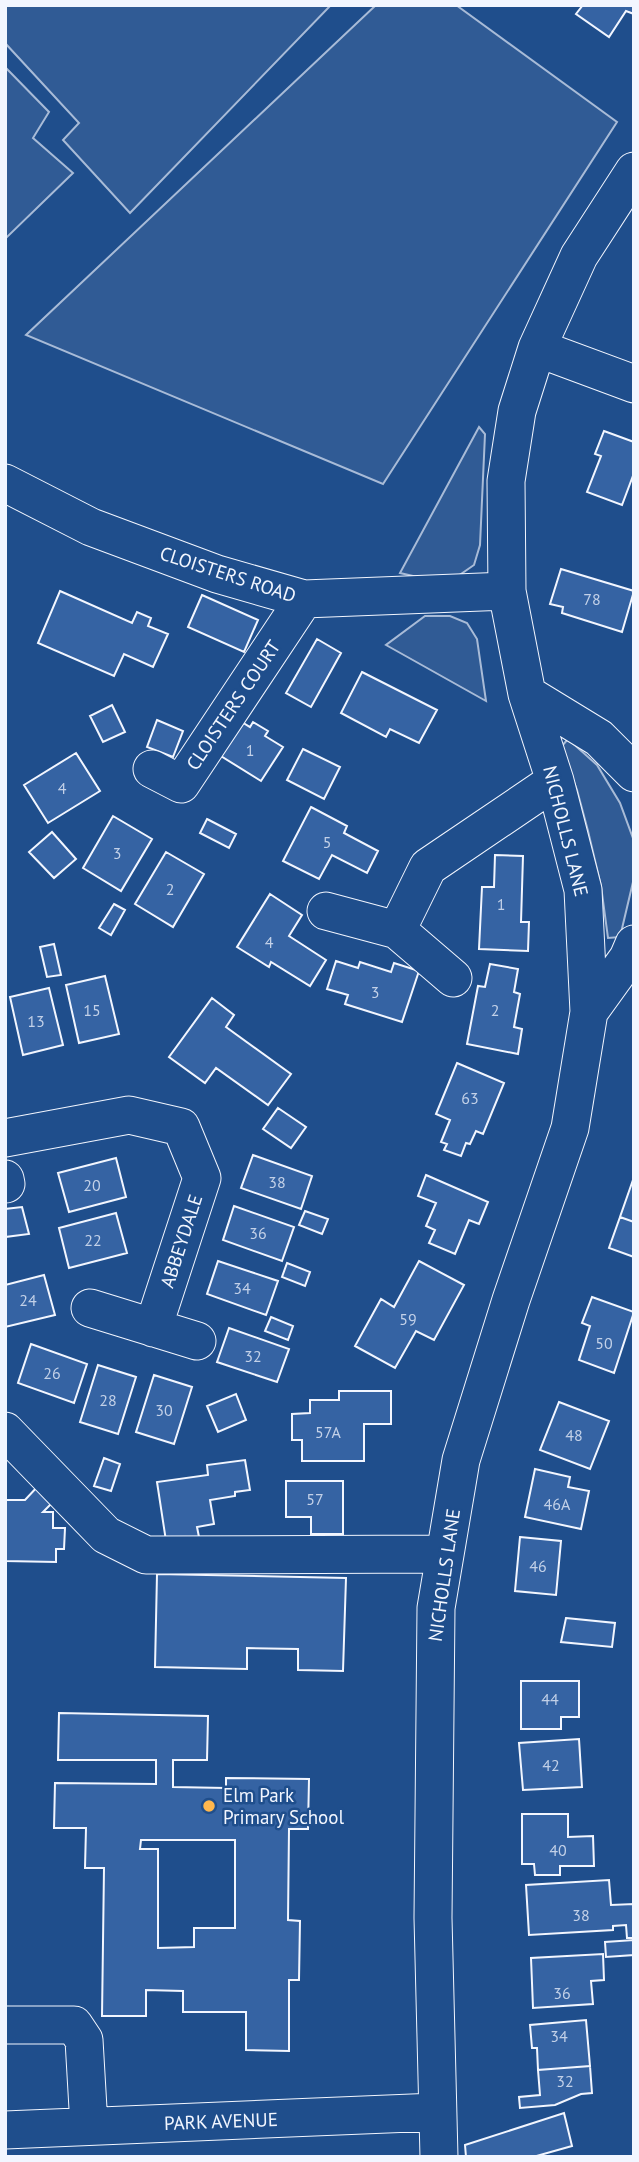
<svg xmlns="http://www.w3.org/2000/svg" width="639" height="2162" font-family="'PT Sans',sans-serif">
<rect width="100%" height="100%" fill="#1f4e8c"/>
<!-- built -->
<path fill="#305b95" stroke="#a8bbd7" stroke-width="2" d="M5,5H331L130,213L63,140L79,123L5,43Z
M376,5H456L617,122L383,484L26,335Z
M5,67L49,112L33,138L73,173L5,239Z
M479,427L485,434L480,545L474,565L458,576L435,581L400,573Z
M425,616H450L467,623L477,639L486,701L386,645Z
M568,739L597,765L620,803L634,841L633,882L620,937L608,938L601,886L588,831L577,790L561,747Z"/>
<!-- building -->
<path fill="#3563a3" stroke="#f2f6ff" stroke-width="2" fill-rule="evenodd" d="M583,5H634V14L626,11L609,37L576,14Z
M604,431L634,442V473L622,505L587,492L601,456L595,454Z
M561,569L634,591L622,632L562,613L563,607L550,604Z
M60,591L132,623L137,612L151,618L148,626L168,634L153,667L124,654L114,676L38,643Z
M202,595L258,620L244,652L188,627Z
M317,639L341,653L311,707L286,693Z
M362,672L437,710L419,743L390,729L386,737L341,713Z
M112,705L125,732L103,742L90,716Z
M237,719L250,727L253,722L268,731L265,736L283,747L261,781L216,753Z
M157,720L183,731L173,757L147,747Z
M303,749L340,767L324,799L287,780Z
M76,753L100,791L48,823L24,785Z
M311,807L347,826L344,833L378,851L367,873L332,855L319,879L283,861Z
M113,816L152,839L121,891L83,868Z
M207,819L236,834L229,848L200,833Z
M52,832L76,859L54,878L29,852Z
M166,852L204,874L173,927L135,904Z
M495,855L523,856L521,922H529L528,951L479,949L482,887H494Z
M270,894L302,915L289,936L326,960L310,986L271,962L269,967L237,947Z
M114,904L125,910L111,935L99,928Z
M54,944L61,975L47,977L40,947Z
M336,961L358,968L360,962L391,972L394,963L419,971L402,1022L345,1004L348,995L327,989Z
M490,964L518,969L514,992L520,994L514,1027L522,1029L518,1054L467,1044L478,986L485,987Z
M105,976L119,1034L79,1043L66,985Z
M49,988L63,1045L23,1055L10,997Z
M212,998L234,1015L226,1027L291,1074L268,1105L216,1068L205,1083L169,1057Z
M457,1063L504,1083L483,1134L476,1131L470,1144L466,1143L461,1156L444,1150L447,1144L441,1142L450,1120L436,1114Z
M278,1108L306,1127L291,1148L263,1129Z
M253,1155L312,1176L301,1209L241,1188Z
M116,1158L126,1197L69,1212L58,1173Z
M426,1175L488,1202L479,1224L469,1220L455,1254L429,1243L435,1230L426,1226L436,1203L418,1196Z
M634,1177V1222L620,1217Z
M234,1206L294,1227L282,1261L223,1240Z
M22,1207L29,1234L5,1237V1209Z
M305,1211L328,1219L322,1234L299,1225Z
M116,1213L127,1253L69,1268L59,1228Z
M620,1217L634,1222V1257L609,1248Z
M218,1261L278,1281L266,1315L207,1294Z
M419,1261L464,1285L434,1340L416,1331L395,1368L355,1346L381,1299L394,1307Z
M287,1263L310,1272L305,1286L282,1277Z
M44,1275L55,1315L5,1327V1285Z
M592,1297L634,1312L614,1373L579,1360L590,1326L582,1323Z
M271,1317L293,1326L288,1340L265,1331Z
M229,1328L289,1349L277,1382L217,1362Z
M31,1344L87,1364L74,1403L18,1383Z
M98,1365L136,1377L118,1434L80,1422Z
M154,1375L192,1387L174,1444L136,1432Z
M339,1391H391V1424H364V1461H302V1440H292V1414L310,1413V1400H339Z
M236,1394L246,1420L218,1432L207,1406Z
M559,1402L609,1421L590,1469L540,1450Z
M104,1458L120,1464L111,1491L94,1486Z
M245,1460L250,1490L235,1492V1496L210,1500L214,1524L197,1527L199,1537L166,1541L157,1482L208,1475L207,1465Z
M535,1469L570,1477L568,1487L589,1491L581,1529L525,1517Z
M286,1481H343V1534H311V1517H286Z
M39,1485L55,1500L43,1512H53V1528H65L64,1549H56V1562L5,1561V1500H25Z
M520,1537L561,1541L556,1595L515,1591Z
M157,1574L346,1578L343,1671L298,1670V1649L247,1648V1669L155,1667Z
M566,1618L615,1623L612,1647L561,1642Z
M521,1681H579V1717H561V1729H521Z
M59,1713L208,1716L207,1760H173V1787L226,1788V1778L309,1779L308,1829H289L288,1920L300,1921L299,1980H289V2051L246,2050V2012H183V1991L146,1990V2016H102L104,1868H85L86,1828H54L55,1783L156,1784V1760H58ZM141,1840H235V1928H194V1947L158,1948V1849H140Z
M579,1739L582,1787L523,1790L519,1743Z
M522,1814H568V1837L593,1836L594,1866H560V1875H535L534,1864H522Z
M609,1880L611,1905L634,1904V1938H627L626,1925L613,1926V1930L529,1935L526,1885Z
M634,1940V1955L606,1957L605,1942Z
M603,1954L604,1980L591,1981L593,2004L533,2008L531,1958Z
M586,2020L590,2066L538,2070L537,2048H532L530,2025Z
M590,2066L592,2093L581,2094L555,2105L520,2108L519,2097L540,2095L538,2070Z
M564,2113L572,2146L533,2157H466L465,2145Z"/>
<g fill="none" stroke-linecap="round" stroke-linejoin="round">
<defs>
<path id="minor" d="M537,348L634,384
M5,483L91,527L217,574L304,599L507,591
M527,694L599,738L634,773
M152,769L181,784L304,599
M326,911L397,930L453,978
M397,930L428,867L555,781
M589,1012L628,958L634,944
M5,1138L129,1115L181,1127L202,1178L153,1328
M5,1179L6,1184
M90,1308L197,1341
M5,1431L106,1535L146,1555L445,1554
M5,2025H74L84,2040L89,2126
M5,2130L436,2112
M439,2157L433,1918L436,1608L461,1460L511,1300L570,1128L589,1012L583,890L555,781L527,694L507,591L506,481L517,411L537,348L579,256L634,171"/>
</defs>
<!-- minor casing -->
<use href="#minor" stroke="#f2f6ff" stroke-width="39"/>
<!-- minor -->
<use href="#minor" stroke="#1f4e8c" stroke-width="37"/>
</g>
<!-- markers -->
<circle fill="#ffb74d" stroke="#1f4e8c" stroke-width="2.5" cx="209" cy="1806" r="7"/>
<g text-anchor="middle" stroke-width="5" stroke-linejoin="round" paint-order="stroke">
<!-- number labels -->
<g font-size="16" fill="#c3d1e8">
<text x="592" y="605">78</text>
<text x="250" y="756">1</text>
<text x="62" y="794">4</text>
<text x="327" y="848">5</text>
<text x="117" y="859">3</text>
<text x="170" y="895">2</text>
<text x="501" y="910">1</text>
<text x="269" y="948">4</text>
<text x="375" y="998">3</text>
<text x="92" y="1016">15</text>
<text x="495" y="1016">2</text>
<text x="36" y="1027">13</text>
<text x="470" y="1104">63</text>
<text x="277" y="1188">38</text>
<text x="92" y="1191">20</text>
<text x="258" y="1239">36</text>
<text x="93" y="1246">22</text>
<text x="242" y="1294">34</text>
<text x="28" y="1306">24</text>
<text x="408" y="1325">59</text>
<text x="604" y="1349">50</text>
<text x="253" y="1362">32</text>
<text x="52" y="1379">26</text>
<text x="108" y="1406">28</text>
<text x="164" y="1416">30</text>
<text x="328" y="1438">57A</text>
<text x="574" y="1441">48</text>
<text x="315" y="1505">57</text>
<text x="557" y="1510">46A</text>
<text x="538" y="1572">46</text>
<text x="550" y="1705">44</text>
<text x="551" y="1771">42</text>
<text x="558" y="1856">40</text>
<text x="581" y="1921">38</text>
<text x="562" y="1999">36</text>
<text x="559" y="2042">34</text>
<text x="565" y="2087">32</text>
</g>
<!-- street labels -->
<g font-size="19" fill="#f2f6ff" stroke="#1f4e8c">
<text transform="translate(228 574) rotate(18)" y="7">CLOISTERS ROAD</text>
<text transform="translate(233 705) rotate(-56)" y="7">CLOISTERS COURT</text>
<text transform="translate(566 831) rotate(76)" y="7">NICHOLLS LANE</text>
<text transform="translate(181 1241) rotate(-72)" y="7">ABBEYDALE</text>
<text transform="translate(444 1575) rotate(-82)" y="7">NICHOLLS LANE</text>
<text transform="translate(221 2121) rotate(-2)" y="7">PARK AVENUE</text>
</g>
<!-- poi labels -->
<g font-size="19" fill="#f2f6ff" stroke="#1f4e8c" text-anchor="start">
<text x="223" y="1802">Elm Park<tspan x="223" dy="22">Primary School</tspan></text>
</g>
</g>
<!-- border -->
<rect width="639" height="2162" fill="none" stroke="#f2f6ff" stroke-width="14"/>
</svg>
